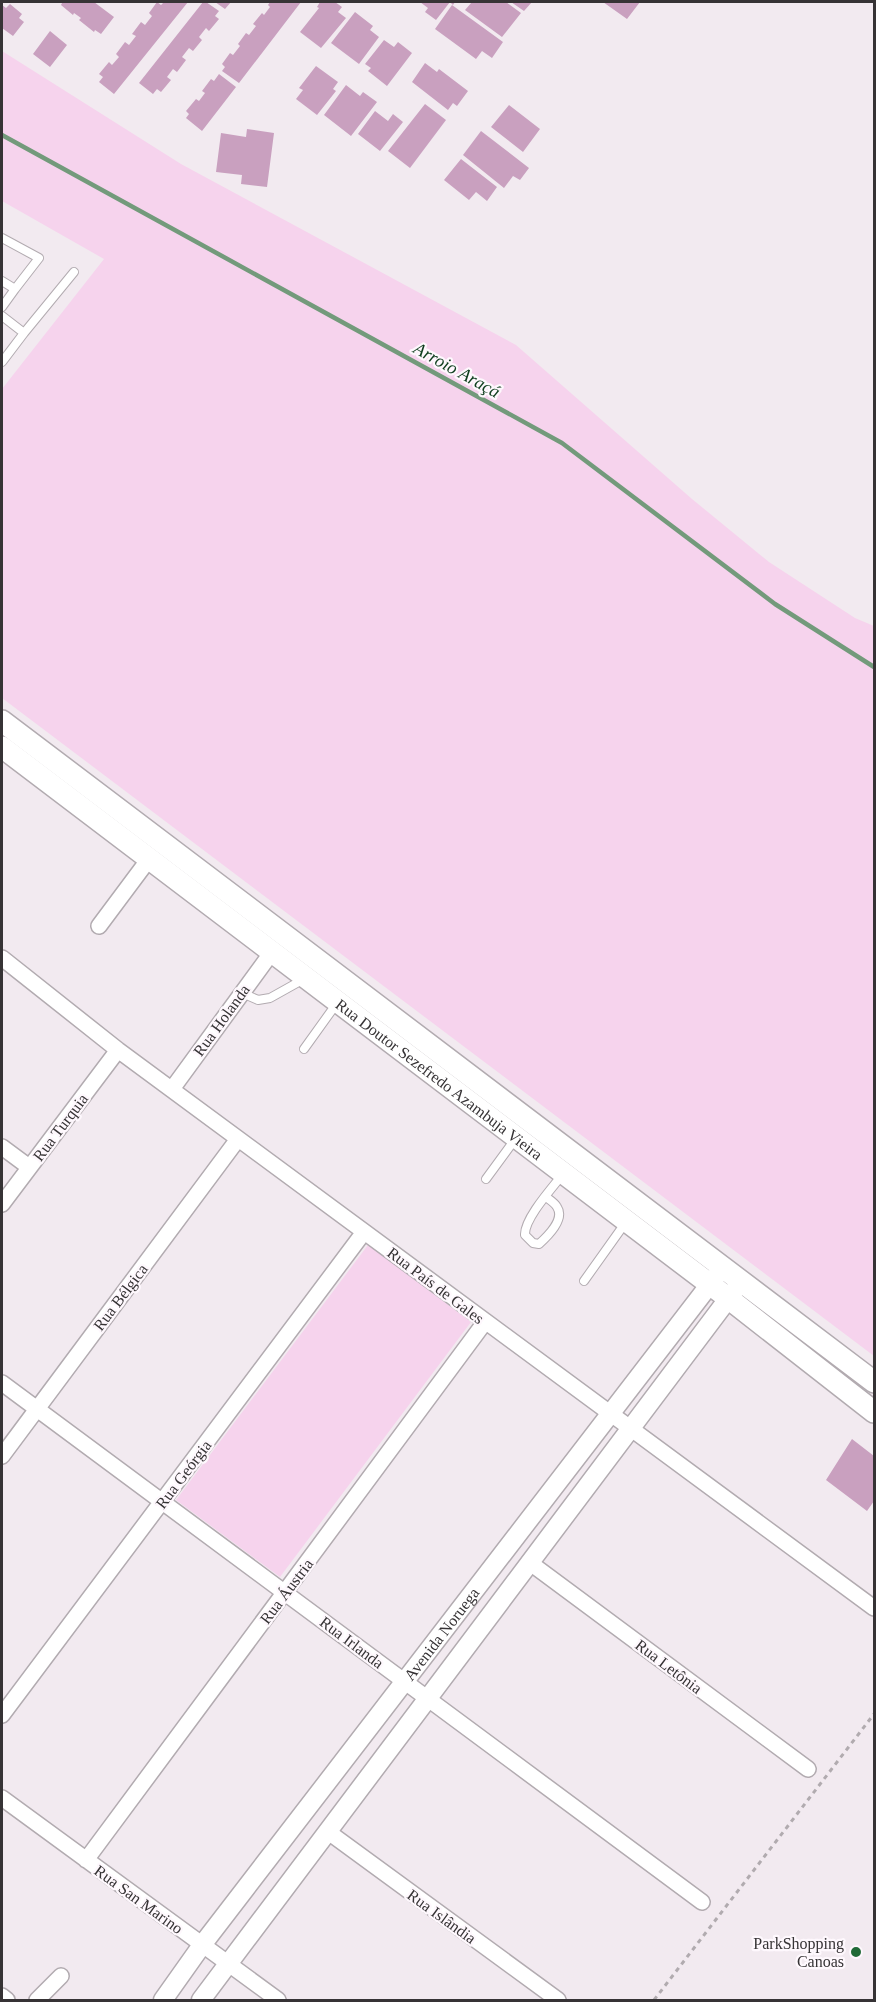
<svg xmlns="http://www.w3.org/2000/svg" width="876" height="2002" font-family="'Times New Roman',serif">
<rect width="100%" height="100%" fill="#f2eaf0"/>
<!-- green -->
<path fill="#f6d3ed" d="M2,51L181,164L516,345L692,499L769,562L855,618L874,626V1356L2,698V389L104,259L2,201Z
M368,1245L471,1322L280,1577L176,1500Z"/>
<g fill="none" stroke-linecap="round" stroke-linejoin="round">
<!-- stream -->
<path stroke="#739a7b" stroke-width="4.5" d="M2,135L562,443L775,604L874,667"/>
</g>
<!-- building -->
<path fill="#c9a0bf" d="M60,2H94L114,17L101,34L95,30L94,32L79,20L81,18L74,13L73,15L61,5L62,3Z
M157,2L161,5L164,2H188L114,94L99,82L103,77L99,74L109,62L112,65L119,57L116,54L125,42L129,45L136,36L132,34L141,22L145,25L152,16L149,13Z
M203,2H206L219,11L215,16L219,19L209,31L206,28L199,37L202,40L193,51L189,48L182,57L186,60L177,72L173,69L167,77L171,80L161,92L157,89L153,94L139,83Z
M215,2H231L225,9Z
M270,2H301L239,83L222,71L225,67L222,64L230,53L233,55L240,46L238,44L246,33L249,35L256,26L253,24L262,13L264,15L270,7L268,5Z
M320,2H335L342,7L338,12L346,18L321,48L300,32L319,8L317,7Z
M420,2H455L453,5L450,2L436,20L425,12L428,8Z
M472,2H506L521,13L502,37L465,10Z
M511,2H532L524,11Z
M603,2H640L627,19Z
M10,4L22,14L19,18L24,22L13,36L2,28V5L6,8Z
M452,5L503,42L492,58L482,51L476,59L435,29Z
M355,12L373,26L370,30L379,37L359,64L331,43Z
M50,31L67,45L50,67L33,54Z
M384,40L394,47L398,42L412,53L387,86L368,71L371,68L365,64Z
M425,63L437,72L439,69L468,91L457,106L453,103L448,110L412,82Z
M316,66L338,82L333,89L336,91L317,115L296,99L303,90L299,88Z
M219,74L236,87L202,131L186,118L189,114L186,111L196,99L199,101L205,93L202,91L211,79L214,81Z
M346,85L360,96L363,92L377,102L351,136L324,115Z
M425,104L446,120L410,168L388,151Z
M509,105L540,129L523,152L491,127Z
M375,111L388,121L393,114L403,122L380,151L358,134Z
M247,129L274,133L267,187L241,184L242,175L216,172L221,133L246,137Z
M481,131L529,168L520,180L513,176L504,188L463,155Z
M461,159L497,187L487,201L476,192L469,200L444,180Z
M852,1439L874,1456V1501L867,1511L826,1480Z"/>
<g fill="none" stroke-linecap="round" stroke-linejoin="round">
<defs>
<path id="service" d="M2,238L39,258L15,289
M2,281L15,289L2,307
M2,316L24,333L2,362
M24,333L74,272
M242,993L258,1000L270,998L304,979
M304,1049L337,1003
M486,1179L516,1138
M546,1197C550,1200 555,1203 557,1207C565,1219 548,1236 539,1244L533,1243L525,1235C524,1219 552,1188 563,1174
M584,1281L626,1222"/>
<path id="minor" d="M99,926L149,859
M2,958L118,1050L874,1608
M172,1089L272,952
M2,1147L29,1167
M2,1204L118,1050
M2,1383L702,1902
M2,1456L238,1139
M529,1562L808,1769
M2,1715L364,1232
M2,1798L278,2000
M327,1831L558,2000
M86,1860L485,1322
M2,1996L7,2000
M37,2000L61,1976"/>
<g id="tertiary">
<path id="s1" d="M163,2000L202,1945L717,1275"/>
<path d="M201,2000L737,1287"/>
</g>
<g id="secondary">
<path d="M2,721L874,1382"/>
<path id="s2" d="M2,747L728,1298L874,1412"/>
</g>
</defs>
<!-- service casing -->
<use href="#service" stroke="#b2abb0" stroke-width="10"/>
<!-- minor casing -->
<use href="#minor" stroke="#b2abb0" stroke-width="18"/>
<!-- tertiary casing -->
<use href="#tertiary" stroke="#b2abb0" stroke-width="21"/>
<!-- secondary casing -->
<use href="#secondary" stroke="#b2abb0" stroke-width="24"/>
<!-- path -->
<path stroke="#b1abaf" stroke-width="3" stroke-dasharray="4.5 4.5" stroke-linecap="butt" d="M654,2000L874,1714"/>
<!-- service -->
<use href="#service" stroke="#fff" stroke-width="8"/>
<!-- minor -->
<use href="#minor" stroke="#fff" stroke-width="15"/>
<!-- tertiary -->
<use href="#tertiary" stroke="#fff" stroke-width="18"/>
<!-- secondary -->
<use href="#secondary" stroke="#fff" stroke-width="21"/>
</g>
<!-- markers -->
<circle fill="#206a37" stroke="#fef8fd" stroke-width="2" cx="856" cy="1952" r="6"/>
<g text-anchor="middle" stroke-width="4.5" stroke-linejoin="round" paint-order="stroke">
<!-- street labels -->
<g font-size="16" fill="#363335" stroke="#fef8fd">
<text transform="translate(221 1020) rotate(-54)" y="6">Rua Holanda</text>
<text dy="6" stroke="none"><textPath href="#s2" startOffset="549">Rua Doutor Sezefredo Azambuja Vieira</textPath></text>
<text transform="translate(60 1127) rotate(-53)" y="6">Rua Turquia</text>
<text transform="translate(436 1285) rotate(37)" y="6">Rua País de Gales</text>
<text transform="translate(120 1297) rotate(-53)" y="6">Rua Bélgica</text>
<text transform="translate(183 1474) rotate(-53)" y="6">Rua Geórgia</text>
<text transform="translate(286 1591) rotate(-53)" y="6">Rua Áustria</text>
<text dy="6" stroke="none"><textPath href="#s1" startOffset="460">Avenida Noruega</textPath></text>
<text transform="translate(352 1642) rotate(37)" y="6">Rua Irlanda</text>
<text transform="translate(669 1666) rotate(37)" y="6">Rua Letônia</text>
<text transform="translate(139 1899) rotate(36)" y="6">Rua San Marino</text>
<text transform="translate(442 1916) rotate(36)" y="6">Rua Islândia</text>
</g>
<!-- poi labels -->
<g font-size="16" fill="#363335" stroke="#fef8fd" text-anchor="end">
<text x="844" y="1949">ParkShopping<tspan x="844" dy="18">Canoas</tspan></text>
</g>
<!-- water labels -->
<g font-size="18" font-style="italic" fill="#0f3e1e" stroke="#fef8fd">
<text transform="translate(457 370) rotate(29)" y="6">Arroio Araçá</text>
</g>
</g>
<!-- border -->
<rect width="876" height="2002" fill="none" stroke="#363335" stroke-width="6"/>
</svg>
